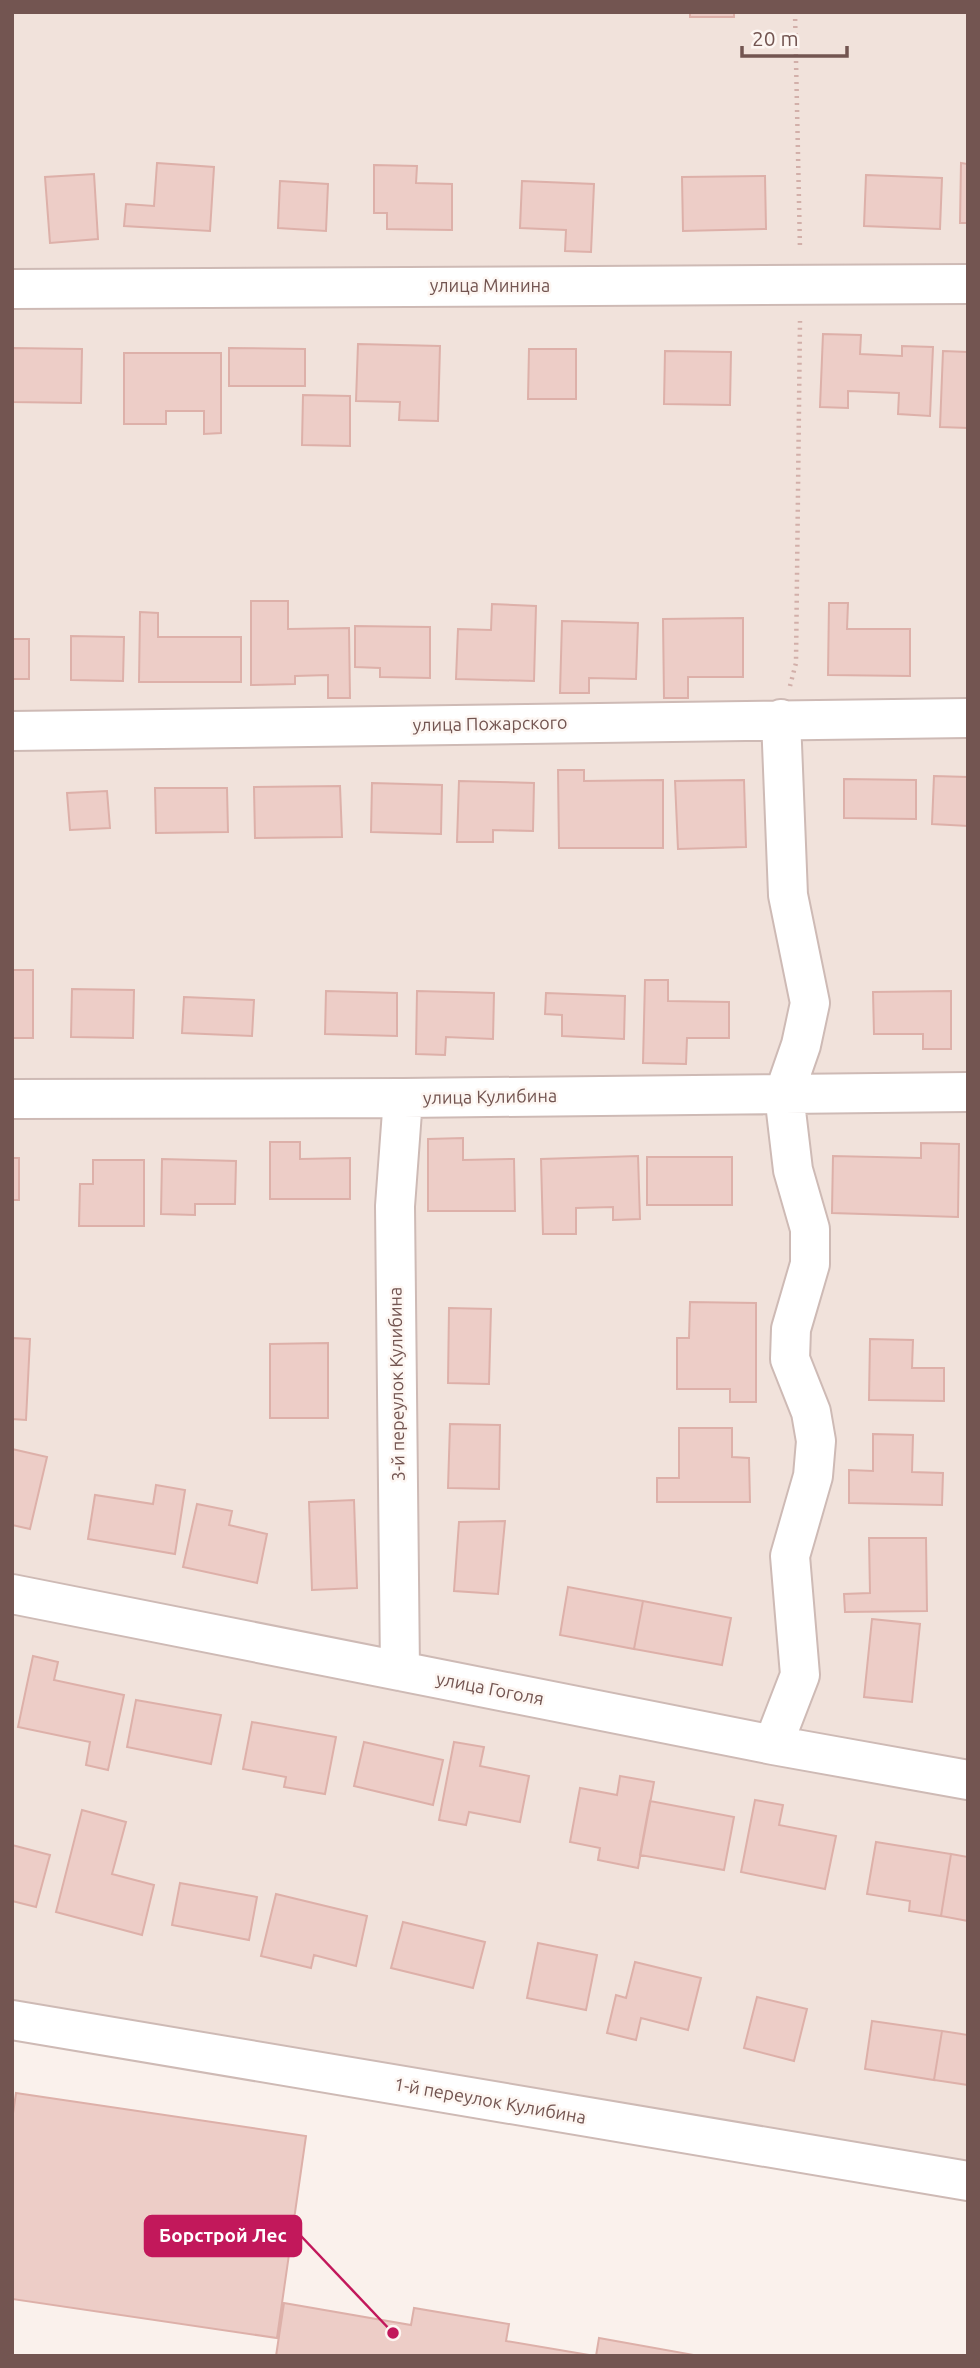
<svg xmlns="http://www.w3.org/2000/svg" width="980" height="2368" font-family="Ubuntu,sans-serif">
<rect width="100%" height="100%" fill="#faf1ec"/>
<!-- residential -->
<path fill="#f1e2db" d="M12,12H968V2181L12,2020Z"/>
<!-- building -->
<path fill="#edcdc7" stroke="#ddb0a9" stroke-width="2" d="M690,12H734V17H690Z
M157,163L214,167L210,231L124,226L126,204L154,206Z
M961,163L968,164V223H960Z
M374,165L417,166L416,183L452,184V230L387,229V213H374Z
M94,174L98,239L50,243L45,177Z
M866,175L942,178L940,229L864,226Z
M765,176L766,229L683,231L682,177Z
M280,181L328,184L326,231L278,228Z
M522,181L594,184L591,252L565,251L566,230L520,228Z
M823,334L861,335L860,354L902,356V346L933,347L930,416L898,414L899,393L848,391V408L820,407Z
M358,344L440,346L438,421L399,420L400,402L356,401Z
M12,348L82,349L81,403L12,402Z
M229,348L305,349V386H229Z
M529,349H576V399H528Z
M665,351L731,352L730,405L664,404Z
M943,351L968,352V428L940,427Z
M124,353H221V433L204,434V411H166V424H124Z
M303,395L350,396V446L302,445Z
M251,601H288V629L349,628L350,698H328V675L295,676V684L251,685Z
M829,603H848L847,629H910V676L828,675Z
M492,604L536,606L534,681L456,679L458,629L491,630Z
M140,612L158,613V637H241V682H139Z
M743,618V677H688V698H664L663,619Z
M562,621L638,623L636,679L589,678V693H560Z
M355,626L430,627V678L380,677V668L355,667Z
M71,636L124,637L123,681L71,680Z
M12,639H29V679H12Z
M558,770H584V781L663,780V848H559Z
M934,776L968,777V826L932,824Z
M844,779L916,780V819L844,818Z
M744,780L746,847L678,849L675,781Z
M459,781L534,783L533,831L493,830V842H457Z
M372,783L442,785L441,834L371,832Z
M340,786L342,837L255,838L254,787Z
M155,788H227L228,832L156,833Z
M107,791L110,828L70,830L67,793Z
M12,970H33V1038H12Z
M645,980H668V1001L729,1002V1038H687L686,1064L643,1063Z
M72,989L134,990L133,1038L71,1037Z
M326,991L397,993V1036L325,1034Z
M417,991L494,993L493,1039L446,1037L445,1055L416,1054Z
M951,991V1049H923V1034H874L873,992Z
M546,993L625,996L624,1039L562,1036V1015L545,1014Z
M184,997L254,1000L252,1036L182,1033Z
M463,1138V1160L514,1159L515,1211H428V1139Z
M270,1142H300V1159L350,1158V1199H270Z
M921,1143L959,1144L958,1217L832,1213L833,1156L921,1158Z
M638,1156L640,1219L613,1220V1207L576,1208V1234H543L541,1159Z
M647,1157H732V1205H647Z
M12,1158H19V1200H12Z
M162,1159L236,1161L235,1204H195V1215L161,1214Z
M93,1160H144V1226H79L80,1184H93Z
M690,1302L756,1303V1402H730V1389H677V1338H689Z
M449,1308L491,1309L489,1384L448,1383Z
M12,1338L30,1339L26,1420L12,1419Z
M870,1339L913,1340L912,1368H944V1401L869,1400Z
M328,1343V1418H270V1344Z
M450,1424L500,1425L499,1489L448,1488Z
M679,1428H732V1457L749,1458L750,1502H657V1478H679Z
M873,1434L913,1435L912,1472L943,1473L942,1505L849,1503V1470L873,1471Z
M12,1449L47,1457L30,1529L12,1525Z
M156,1485L185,1490L175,1554L88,1539L95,1495L153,1504Z
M354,1500L357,1588L312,1590L309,1502Z
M197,1504L232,1511L229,1525L267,1534L257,1583L183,1567Z
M505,1521L498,1594L454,1591L459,1522Z
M869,1538H926L927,1611L845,1612L844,1594L870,1593Z
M568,1587L643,1601L634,1649L560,1635Z
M643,1601L731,1618L722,1665L634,1649Z
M872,1619L920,1624L912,1702L864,1697Z
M33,1656L58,1662L54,1680L124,1695L108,1770L86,1765L90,1742L18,1727Z
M136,1700L221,1715L211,1764L127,1747Z
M252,1722L336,1737L325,1794L284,1787L286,1777L243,1769Z
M364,1742L443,1760L433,1805L354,1786Z
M454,1742L484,1747L480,1766L529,1776L520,1822L469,1812L466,1825L439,1820Z
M620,1776L654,1782L638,1868L598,1860L600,1848L570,1842L580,1788L617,1795Z
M755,1800L783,1805L779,1825L836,1836L825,1889L741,1872Z
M650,1801L734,1817L724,1870L640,1855Z
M82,1810L126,1822L112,1874L154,1885L142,1935L56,1912Z
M876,1842L951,1854L941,1916L909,1911L910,1901L867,1894Z
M12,1845L50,1855L36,1907L12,1901Z
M951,1854L968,1857V1921L941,1916Z
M180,1883L257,1897L249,1940L172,1925Z
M276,1894L367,1916L356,1966L314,1955L311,1968L261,1956Z
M403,1922L485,1942L473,1988L391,1968Z
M538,1943L597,1955L586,2010L527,1998Z
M635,1962L701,1978L688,2030L641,2018L636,2040L607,2033L616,1995L626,1998Z
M757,1997L807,2009L794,2061L744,2048Z
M872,2021L942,2031L934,2080L865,2069Z
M942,2031L968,2035V2085L934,2080Z
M16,2093L306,2136L277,2338L12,2299V2120Z
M284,2303L411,2325L414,2308L509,2324L506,2341L595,2356H276Z
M599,2338L694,2355V2356H596Z"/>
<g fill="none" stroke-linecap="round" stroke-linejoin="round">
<defs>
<path id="minor" d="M12,289L968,284
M12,731L968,718
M12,1099L403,1098L968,1092
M12,1594L773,1745L968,1780
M400,1671L395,1206L403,1098
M773,1745L800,1675L790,1556L813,1476L816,1441L811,1412L790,1359L791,1329L810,1264V1229L793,1170L784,1094L801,1045L810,1003L788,895L781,719"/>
<path id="tertiary" d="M12,2020L968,2181"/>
</defs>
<!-- minor casing -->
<use href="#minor" stroke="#cebab5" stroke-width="42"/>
<!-- tertiary casing -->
<use href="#tertiary" stroke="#cebab5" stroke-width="42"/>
<!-- path -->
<path stroke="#d2afa9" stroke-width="4.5" stroke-dasharray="2 5" stroke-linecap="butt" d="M795,12L800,249
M790,686L796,663L800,321"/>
<!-- minor -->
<use href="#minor" stroke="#fff" stroke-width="38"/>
<!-- tertiary -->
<use href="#tertiary" stroke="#fff" stroke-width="38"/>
</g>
<g text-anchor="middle" stroke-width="5" stroke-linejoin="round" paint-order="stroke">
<!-- street labels -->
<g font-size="18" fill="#735551" stroke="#fdf6f2">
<text x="490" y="292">улица Минина</text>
<text transform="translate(490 724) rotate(-1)" y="6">улица Пожарского</text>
<text transform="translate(490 1097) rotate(-1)" y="6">улица Кулибина</text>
<text transform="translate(397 1384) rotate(-91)" y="6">3-й переулок Кулибина</text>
<text transform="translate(490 1689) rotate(11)" y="6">улица Гоголя</text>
<text transform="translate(490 2101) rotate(10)" y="6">1-й переулок Кулибина</text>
</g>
</g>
<!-- callouts -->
<path fill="none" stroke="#c2185b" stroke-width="2.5" d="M393 2333L301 2236"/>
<circle fill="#c2185b" stroke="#fdf6f2" stroke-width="2.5" cx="393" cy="2333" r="7"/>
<rect fill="#c2185b" stroke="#c2185b" stroke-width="2.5" x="145" y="2216" width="156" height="40" rx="7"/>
<g font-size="19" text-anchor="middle" font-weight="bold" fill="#fff">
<text x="223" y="2242">Борстрой Лес</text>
</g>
<!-- border -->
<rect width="980" height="2368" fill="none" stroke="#735551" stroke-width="28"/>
<!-- scale -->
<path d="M742 46v10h105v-10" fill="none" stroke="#735551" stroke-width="3.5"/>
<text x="752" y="46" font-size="21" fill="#735551" stroke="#fdf6f2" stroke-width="5" paint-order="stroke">20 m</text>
</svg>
